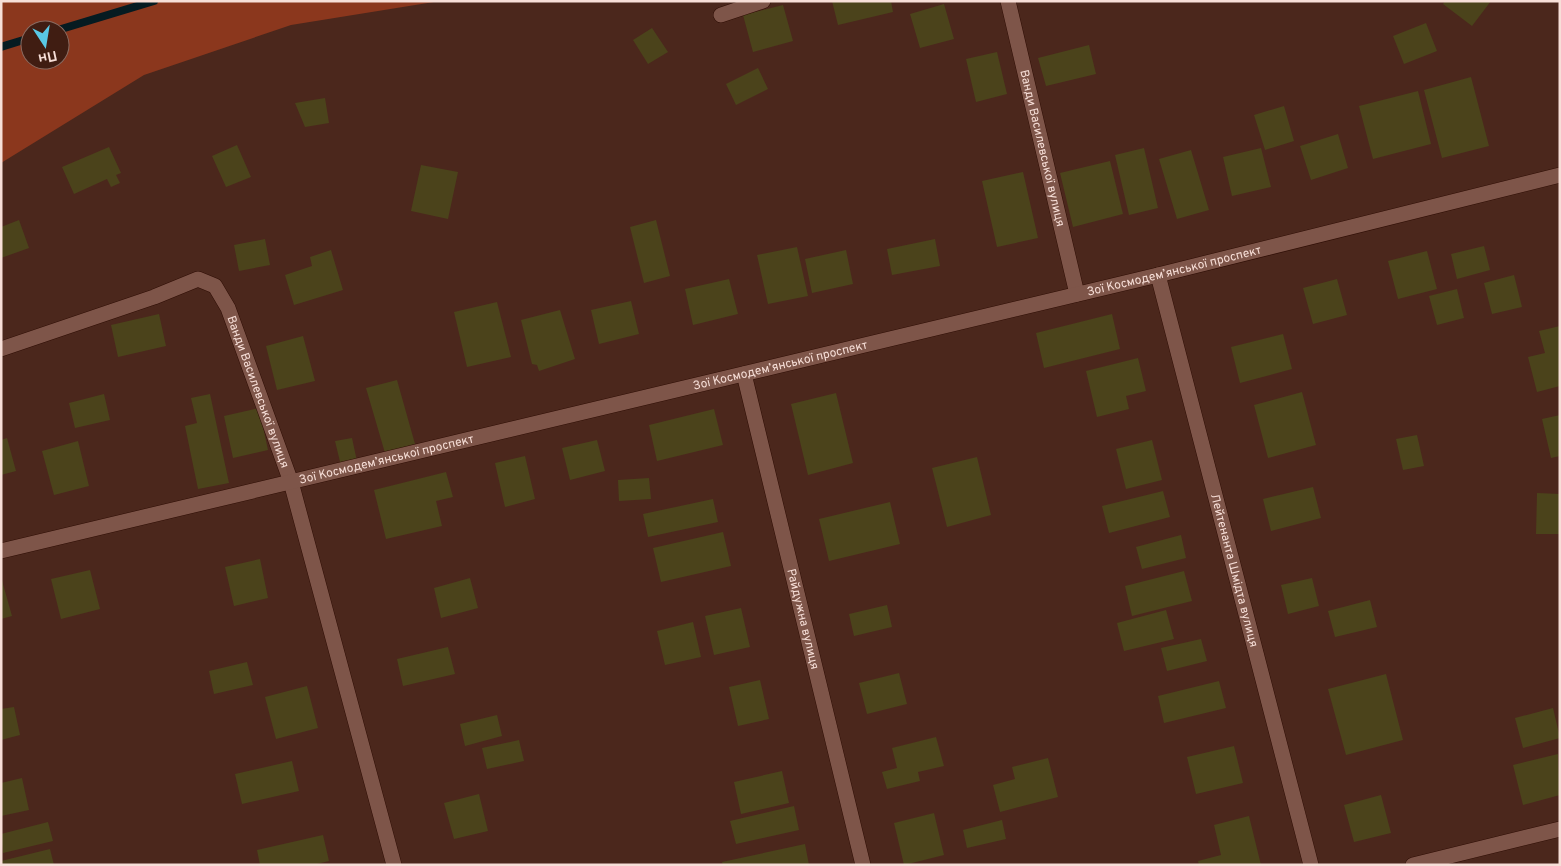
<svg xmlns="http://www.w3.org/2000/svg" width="1561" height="866" font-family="Overpass,sans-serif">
<rect width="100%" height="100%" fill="#4b271c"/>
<!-- green -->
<path fill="#8b371d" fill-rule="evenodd" d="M1,1H440L291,25L144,75L1,163ZM30,30H60V60H30Z"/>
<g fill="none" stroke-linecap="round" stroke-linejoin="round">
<!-- stream -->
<path stroke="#061b21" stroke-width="8" d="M58,30L154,1
M1,47L30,38"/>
</g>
<!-- building -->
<path fill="#4b431b" d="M832,1H891L893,12L838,25Z
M1445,1H1491L1472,26L1443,4Z
M944,4L954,39L920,48L910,14Z
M783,5L793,41L753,52L743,15Z
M1426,23L1437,51L1404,64L1393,36Z
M652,28L668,52L648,64L633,40Z
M1089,45L1096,74L1046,86L1038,58Z
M997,52L1007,94L976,102L966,59Z
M758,68L768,89L736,105L726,84Z
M1471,77L1489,146L1442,158L1424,90Z
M1418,91L1431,144L1373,159L1359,106Z
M325,98L329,123L305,127L295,103Z
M1284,106L1294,141L1265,150L1254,115Z
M1338,134L1348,168L1311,180L1300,146Z
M237,145L251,177L226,187L212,156Z
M109,147L121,173L116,175L120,183L111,187L107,179L74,194L62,167Z
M1144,148L1158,208L1129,215L1115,155Z
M1261,148L1271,187L1232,196L1223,157Z
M1191,150L1209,210L1177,219L1159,159Z
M1110,161L1123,214L1073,227L1060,173Z
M421,165L458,172L448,219L411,211Z
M1023,172L1038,238L997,247L982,181Z
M19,220L29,248L1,258V227Z
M656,220L670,276L644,283L630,227Z
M265,239L270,265L239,271L234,245Z
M935,239L940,266L892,275L887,249Z
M1484,246L1490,270L1457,279L1451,254Z
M797,247L808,296L768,304L757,255Z
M331,250L343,290L294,305L285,275L312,266L310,257Z
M846,250L853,284L812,293L805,259Z
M1427,251L1437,289L1398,299L1388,261Z
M1514,275L1522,307L1492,314L1484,283Z
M729,279L738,314L693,325L685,289Z
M1337,279L1347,315L1313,324L1303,288Z
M1457,289L1464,318L1437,325L1429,296Z
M631,301L639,334L599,344L591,310Z
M497,302L511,357L467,367L454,312Z
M560,310L575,359L539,371L537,365L532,364L521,320Z
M159,314L166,346L118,357L111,325Z
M1112,314L1120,349L1044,368L1036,333Z
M1560,326V386L1537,392L1528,357L1545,353L1539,331Z
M1283,334L1292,369L1240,383L1231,347Z
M303,336L315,381L277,390L266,346Z
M1138,358L1146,391L1126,396L1129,409L1097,417L1086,371Z
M397,380L415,444L385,453L366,388Z
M1302,392L1316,445L1268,458L1254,405Z
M836,393L853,463L808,475L791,404Z
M104,394L110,420L75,428L69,403Z
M210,394L229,483L198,489L185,426L197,423L191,398Z
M259,408L268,450L233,458L224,416Z
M714,409L723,445L657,461L649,425Z
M1560,415V456L1551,458L1542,419Z
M1417,435L1424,466L1403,470L1396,439Z
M7,438L16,471L1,475V440Z
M352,438L358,466L342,470L335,441Z
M597,440L605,471L570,480L562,448Z
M1152,440L1162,480L1126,489L1116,449Z
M78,441L89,486L54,495L42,451Z
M525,456L535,499L505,507L495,463Z
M977,457L991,515L947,527L932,468Z
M446,472L453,497L436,501L442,526L386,539L374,490Z
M649,478L651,499L619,501L618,480Z
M1313,487L1321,518L1271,531L1263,499Z
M1163,491L1170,517L1109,533L1102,506Z
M1537,493L1560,494V534H1536Z
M713,499L718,522L648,537L643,514Z
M890,502L900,544L829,561L819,519Z
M723,532L731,566L661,582L653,548Z
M1181,535L1186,558L1142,569L1136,547Z
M260,559L268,598L234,606L225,567Z
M90,570L100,609L61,619L51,579Z
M1184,571L1192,601L1132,616L1125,586Z
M1,577L12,616L1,619Z
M470,578L478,608L441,618L434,588Z
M1312,578L1319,606L1288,614L1281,585Z
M1370,600L1377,627L1335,637L1328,611Z
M887,605L892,627L854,636L849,614Z
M741,608L750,647L714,655L705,616Z
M1166,610L1174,639L1124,651L1117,623Z
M693,622L701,657L665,665L657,631Z
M1201,639L1207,661L1167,671L1161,648Z
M448,647L455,674L403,686L397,659Z
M247,662L253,685L214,694L209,671Z
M899,673L907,704L867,714L859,683Z
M1386,674L1403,740L1346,755L1328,689Z
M760,680L769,719L738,726L729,687Z
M1219,681L1226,708L1164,723L1158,696Z
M307,686L318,728L276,739L265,697Z
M14,707L20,735L1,740V709Z
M1553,708L1560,738L1523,748L1515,718Z
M497,715L502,736L465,746L460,724Z
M936,737L944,766L918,772L920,781L887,789L882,772L897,768L892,748Z
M519,740L524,761L487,769L482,748Z
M1234,746L1243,783L1196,794L1187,757Z
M1558,754L1560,795L1523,805L1513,765Z
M1048,758L1058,797L1000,812L993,785L1015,779L1012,767Z
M292,761L299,791L242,804L235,774Z
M782,771L789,803L741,814L734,782Z
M22,778L29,810L1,816V783Z
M479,794L488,831L454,839L444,803Z
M1381,795L1391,833L1354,842L1344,805Z
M794,806L799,830L736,844L730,821Z
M934,813L944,855L904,865L894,823Z
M1249,816L1261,865H1199L1198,861L1221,855L1214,825Z
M1002,820L1006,839L967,848L963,830Z
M48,822L53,841L3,853L1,834Z
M323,835L329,861L313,865H260L257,850Z
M805,844L809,865H723L722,862Z
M50,849L54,865H1V861Z"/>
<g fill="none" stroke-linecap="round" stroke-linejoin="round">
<defs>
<g id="minor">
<path id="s1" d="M1008,1L1077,294"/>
<path d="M721,15L763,1"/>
<path id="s2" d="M1158,275L1311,865"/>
<path id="s3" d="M1,349L154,297L198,279L215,286L228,308L291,482L394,865"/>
<path id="s4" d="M744,374L863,865"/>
<path id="s5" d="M1,551L1158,275L1560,175"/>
<path d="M1413,865L1560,829"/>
</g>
</defs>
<!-- minor casing -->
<use href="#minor" stroke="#2f0e05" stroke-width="16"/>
<!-- minor -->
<use href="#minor" stroke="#7e5549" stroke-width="15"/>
</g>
<g text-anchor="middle" stroke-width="4" stroke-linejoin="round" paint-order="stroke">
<!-- street labels -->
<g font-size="12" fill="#f7dfd8" stroke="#401d12">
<text dy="4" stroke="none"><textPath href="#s1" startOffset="151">Ванди Василевської вулиця</textPath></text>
<text dy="4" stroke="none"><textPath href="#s5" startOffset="1206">Зої Космодем’янської проспект</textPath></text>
<text dy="4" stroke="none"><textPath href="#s5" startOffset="801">Зої Космодем’янської проспект</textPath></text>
<text dy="4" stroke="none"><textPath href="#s3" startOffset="342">Ванди Василевської вулиця</textPath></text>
<text dy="4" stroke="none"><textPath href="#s5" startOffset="396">Зої Космодем’янської проспект</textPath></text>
<text dy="4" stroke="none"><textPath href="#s2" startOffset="305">Лейтенанта Шмідта вулиця</textPath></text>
<text dy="4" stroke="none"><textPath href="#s4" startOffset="252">Райдужна вулиця</textPath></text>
</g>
</g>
<!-- border -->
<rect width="1561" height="866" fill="none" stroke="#f7dfd8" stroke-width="5"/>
<!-- north arrow -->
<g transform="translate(45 45) rotate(168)"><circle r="24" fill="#401d12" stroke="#896b61"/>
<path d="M0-4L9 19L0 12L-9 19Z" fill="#59c8e5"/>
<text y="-8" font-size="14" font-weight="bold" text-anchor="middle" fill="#f7dfd8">Пн</text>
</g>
</svg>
